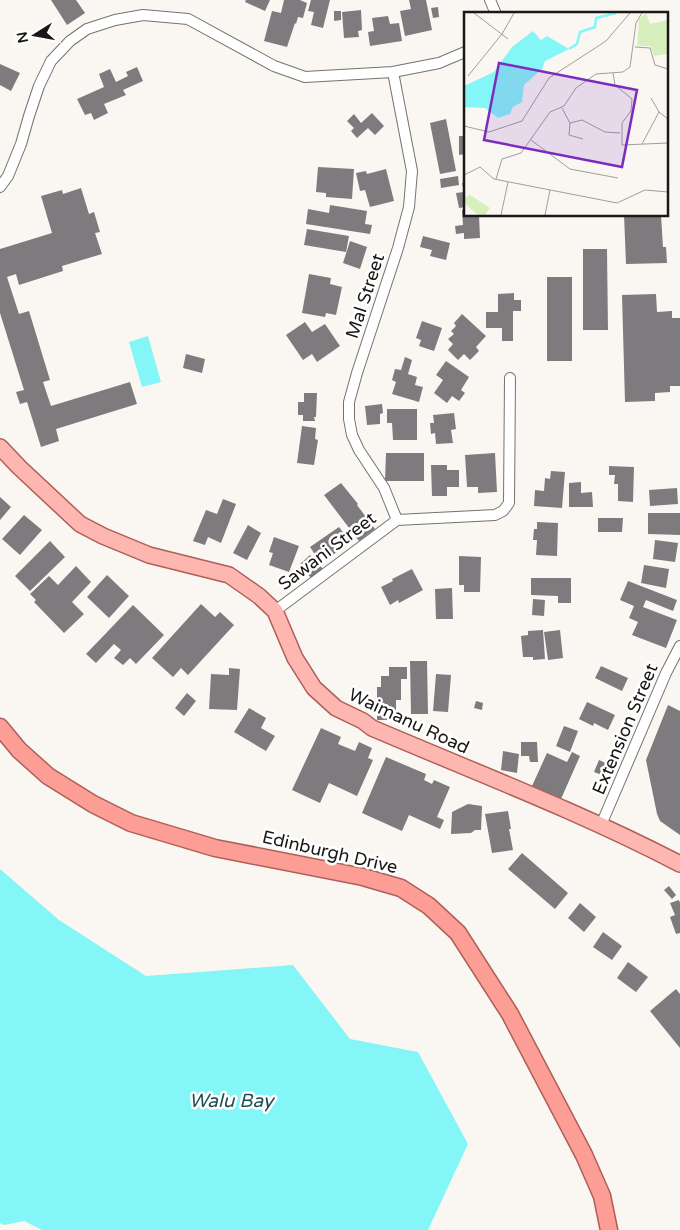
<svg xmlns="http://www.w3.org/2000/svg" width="680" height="1230" font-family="'Varela Round',sans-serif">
<rect width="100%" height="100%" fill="#faf7f3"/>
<!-- water -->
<path fill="#84f6f7" d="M148,336L161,382L142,387L129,342Z
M0,869L59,920L146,976L293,965L350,1039L418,1052L468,1144L428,1230H42L24,1221L4,1225L0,1223Z"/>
<!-- building -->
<path fill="#7e7b7e" d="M51,0H76L85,13L67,25Z
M246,0H270L265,11L245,2Z
M284,0H300L307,3L303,18L298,17L296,24L295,23L287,47L264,41L272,11L281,13Z
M311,0H330L323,28L311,25L314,12L308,11Z
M409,0H426L432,30L405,36L400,11L411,9Z
M438,7L439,17L433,18L431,8Z
M361,10L362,30L358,31L359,37L344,38L342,12Z
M334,11H341V20L334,21Z
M388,16L390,24L399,23L402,41L370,46L368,32L374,31L372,18Z
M0,64L20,73L11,91L0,85Z
M137,67L143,81L123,90L126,95L104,104L108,113L94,120L91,113L85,115L77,99L104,87L99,74L110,69L116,82L128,76L126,72Z
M372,113L384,126L375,135L368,128L357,138L351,131L354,128L347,121L354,114L361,123Z
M446,119L456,171L440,174L430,123Z
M459,136H465V154L459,155Z
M318,167L354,169L352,199L326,197V193L316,192Z
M386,169L394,201L370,207L365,190L360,191L356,173L366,171L367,174Z
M458,176L459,185L441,188L440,179Z
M462,183H465V207L459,208L456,193L464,192Z
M81,188L89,214L94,212L100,232L95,233L102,254L62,266L63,271L19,285L16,274L7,277L19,314L29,311L50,380L43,382L51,406L130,382L137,404L56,429L59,441L41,447L27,402L20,404L16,392L24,390L0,313V249L52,233L41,196L62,190L63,194Z
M330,205L367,211L365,224L372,225L370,234L306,224L308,209L329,213Z
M462,210H465V215H479L480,238L464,239V233L456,234L455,226L463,225Z
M624,215H661L663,247H666L667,263L626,264Z
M307,229L349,236L346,252L304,245Z
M423,236L450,243L446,260L430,256L432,250L420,247Z
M350,241L367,247L360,269L343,263Z
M583,249H607L608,330H583Z
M309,274L331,278L330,284L342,287L336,315L326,313L325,317L302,313Z
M547,277H572V361H547Z
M514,293V300H521V311H513V341H502V328H486V312H498V294Z
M656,294L657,312L672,311V318H680V386H670V392L655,393V401L625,402L622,295Z
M462,314L486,336L476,347L479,351L470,360L464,354L458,360L448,350L453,344L448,339L454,334L451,331L456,326L454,323Z
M422,321L442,328L434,351L419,346L421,340L416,338Z
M305,322L312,332L325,324L340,346L317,362L312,354L303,360L286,335Z
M186,354L205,359L202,373L183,368Z
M405,357L412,360L408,374L417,377L415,385L423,387L419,402L392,394L396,382L392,380L395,369L401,370Z
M446,361L469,377L461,390L465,393L459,401L452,396L447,403L434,393L443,380L436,375Z
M304,393H317L316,417H314L315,421H303V415H298V402H304Z
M382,404L383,413L380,414V424L367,425L365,406Z
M387,409H417V440H393L392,423H387Z
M454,413L456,429L451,430L453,443L436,444L435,433L431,434L430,423H434L433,415Z
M302,426L316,428L315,439L318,440L314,465L297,463Z
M386,453H424V481H385Z
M495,453L497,492L478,493V487H467L465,455Z
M431,465H447V470H459V487H447V496H432Z
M609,466L634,467L633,502L618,501V484H614L615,475H609Z
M551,471L565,472L562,508L534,506L535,490L544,491L545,478L550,479Z
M581,482V493L592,492L593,507H569V483Z
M341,483L358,504L357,505L375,529L359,541L324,495Z
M677,488L678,504L650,506L649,490Z
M0,497L11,507L0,520Z
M223,499L236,504L221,543L208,537L205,545L193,541L206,510L217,514Z
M648,513H680V535L648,534Z
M24,515L42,530L20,555L2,539Z
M598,518H623L622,532H598Z
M537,522L558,523L557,556L536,555L537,540H533L534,529H537Z
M248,525L261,533L247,560L233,553Z
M339,527L348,539L342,543L344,547L327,559L324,555L318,559L310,547Z
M274,537L299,546L289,572L269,565L273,553L269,552Z
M655,540L678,543L675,562L653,559Z
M50,541L65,557L30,591L15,576Z
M310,555L324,570L313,580L299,565Z
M459,556L481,557L480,592H464V585H459Z
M644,565L669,569L666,588L641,583Z
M76,566L91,582L72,602L84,614L64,633L34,602L36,600L30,594L49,576L58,585Z
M412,569L423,590L399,603L398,600L390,605L381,587L393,581L392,579Z
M107,575L129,596L109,618L87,597Z
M531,578H571V603H558V596L531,595Z
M628,581L677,600L673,611L646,600L643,607L677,620L666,648L632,635L638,622L629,618L634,606L620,600Z
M452,588L453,619H436L435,589Z
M533,599L545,600L544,616L532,615Z
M201,604L215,617L220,612L234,625L188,675L181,668L173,677L152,658Z
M133,605L164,635L136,664L130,658L123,665L114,658L121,650L114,644L96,663L86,654Z
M543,630L545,659L533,660V657H523L521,636L528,635V631Z
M560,630L563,658L548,660L544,632Z
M410,661H427L428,714H411Z
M601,666L628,678L622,691L595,678Z
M389,667H407V679H401V700H396V720H377V687H381V676H389Z
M229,668L240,669L237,710L209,709L211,674L229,675Z
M436,674L451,675L448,712L433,711Z
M187,693L196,701L184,716L175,708Z
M476,701L483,703L482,710L474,708Z
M587,702L615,715L608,730L594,723L593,726L579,719Z
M668,705L680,711V835L660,821L657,814L646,760Z
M249,708L266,718L261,728L275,736L266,751L234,732Z
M564,726L578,731L570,752L556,746Z
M321,728L341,737L338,744L355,751L359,742L372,748L368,758L373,760L357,796L329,783L320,803L292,790Z
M521,742H537L538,762H530L529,756H521Z
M503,751L519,754L517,773L501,770Z
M572,752L580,756L561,799L532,786L547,753L567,762Z
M386,757L426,774L424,780L432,784L434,780L450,787L437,817L444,820L440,829L409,815L402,831L362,813Z
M599,760L612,766L607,777L594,772Z
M468,804L482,806L481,830H475L471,833L451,834L452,812Z
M508,811L511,829H509L513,850L492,853L485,814Z
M522,853L568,893L555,909L508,869Z
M669,886L676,895L672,899L664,890Z
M679,900L680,903V933L676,934L670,917L675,915L670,903Z
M580,903L596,917L584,932L568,918Z
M603,932L622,946L612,960L593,947Z
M628,962L648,977L636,992L617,978Z
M676,989L680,994V1048L650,1011Z"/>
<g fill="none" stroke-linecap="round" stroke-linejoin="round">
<defs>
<path id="minor" d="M490,0L496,14
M393,72L412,171L409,207L398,248L357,373L349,402V419L352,435L359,450L384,488L397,520
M0,187L8,176L21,144L29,116L39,86L51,61L70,41L87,29L115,20L143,15L188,19L274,66L305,77L393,72L439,63L465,52
M275,611L397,520L495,515L503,511L509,503L510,378
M601,825L666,673L680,646"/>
<path id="primary" d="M0,447L19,467L80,524L103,536L149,555L229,575L259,596L275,611L295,658L314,688L336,708L363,721L372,728C475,772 580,812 680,864"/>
<path id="trunk" d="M0,727L19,750L48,776L93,804L131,823L215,848L363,877L401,888L429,906L458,933L510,1014L584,1155L602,1196L609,1230"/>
</defs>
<!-- minor casing -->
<use href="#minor" stroke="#75726f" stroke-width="12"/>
<!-- primary casing -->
<use href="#primary" stroke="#ad5f58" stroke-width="18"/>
<!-- trunk casing -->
<use href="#trunk" stroke="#ad5f58" stroke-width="19"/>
<!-- minor -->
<use href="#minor" stroke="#fff" stroke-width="10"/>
<!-- primary -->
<use href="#primary" stroke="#fdb6b0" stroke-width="15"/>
<!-- trunk -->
<use href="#trunk" stroke="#fc9e96" stroke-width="16"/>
</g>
<g text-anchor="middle" stroke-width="5" stroke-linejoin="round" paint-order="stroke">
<!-- street labels -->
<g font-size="18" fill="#191816" stroke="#fff">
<text transform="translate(365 296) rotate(-72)" y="6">Mal Street</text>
<text transform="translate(327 551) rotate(-37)" y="6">Sawani Street</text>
<text transform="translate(409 721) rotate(25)" y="6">Waimanu Road</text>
<text transform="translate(625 729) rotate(-67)" y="6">Extension Street</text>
<text transform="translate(330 852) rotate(13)" y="6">Edinburgh Drive</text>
</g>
<!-- water labels -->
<g font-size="19" font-style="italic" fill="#1d5051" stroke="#fff">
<text x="231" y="1107">Walu Bay</text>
</g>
</g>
<!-- overview -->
<g transform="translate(464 12)">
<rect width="204" height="204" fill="#faf7f3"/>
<path d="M182,1L186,12L204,8V42L190,44L186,34H173L175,7ZM6,183L26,196L21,203H14L0,191V186Z" fill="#d7efbc"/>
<path d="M69,19L77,28L83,24L105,37L81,49L78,57L60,73L58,90L49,95L46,102L34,106L21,96L0,95V74L30,60L48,35Z" fill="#84f6f7"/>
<path fill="none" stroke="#84f6f7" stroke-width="2.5" d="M105,37L113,32L116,20L131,15L132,6L152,1"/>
<path fill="none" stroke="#a09e9b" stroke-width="1" d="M10,1L44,27M171,35L186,36L191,53L204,57M149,61L151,73L168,87L167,99L158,111V133L204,131M4,64L38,22L50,1M187,86L195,100L204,107M98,96L106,111L105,123L119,127M106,111L118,108L141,120L156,121M0,114L25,120L58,109L85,66L142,29L166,1M67,128L106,157L154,166M178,132L195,100M0,163L16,155L30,167L153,191L181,178L204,180M32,167L38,147L57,141L86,100L100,94L112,76L132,62L159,60L166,55L172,11L178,1M37,203L44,170M81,203L86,178"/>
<path fill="#7b2cbf" fill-opacity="0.15" stroke="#7b2cbf" stroke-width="2.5" d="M35,51L173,78L158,155L20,128Z"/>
<rect width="204" height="204" fill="none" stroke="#191816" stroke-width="2.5"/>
</g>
<!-- north arrow -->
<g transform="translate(35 35) rotate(259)" stroke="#ffffff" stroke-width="4" paint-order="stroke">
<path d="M0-4L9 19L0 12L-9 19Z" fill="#191816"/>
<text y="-8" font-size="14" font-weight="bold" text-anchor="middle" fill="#191816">N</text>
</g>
</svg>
